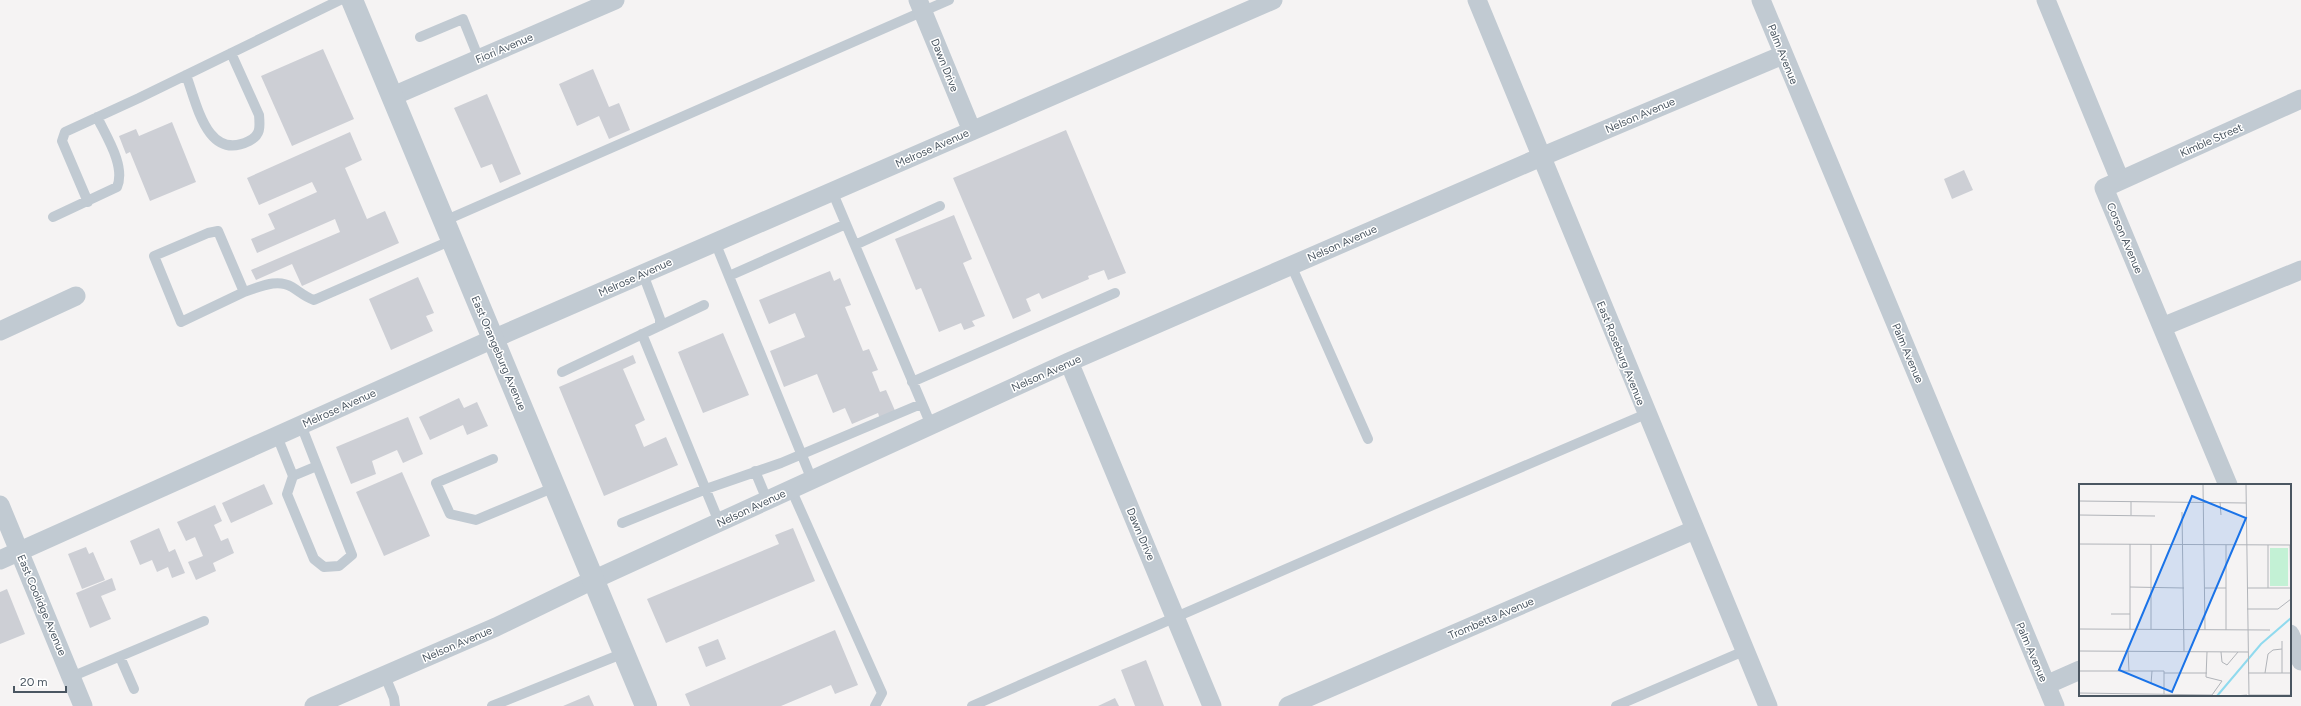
<svg xmlns="http://www.w3.org/2000/svg" width="2301" height="706" font-family="Figtree,sans-serif">
<rect width="100%" height="100%" fill="#f5f3f3"/>
<!-- building -->
<path fill="#cdcfd5" d="M323,49L354,119L292,146L261,76Z
M593,69L609,107L619,103L630,130L609,139L599,116L577,126L559,84Z
M487,94L521,174L500,183L492,164L481,168L454,108Z
M172,122L196,182L150,201L130,152L126,154L119,136L136,129L139,136Z
M1066,130L1126,273L1108,280L1104,270L1088,276L1089,279L1042,299L1039,293L1026,299L1031,311L1013,319L953,178Z
M350,132L362,160L345,168L367,219L385,211L399,243L302,286L292,264L256,280L251,270L340,232L335,219L257,253L251,239L275,229L268,214L317,192L312,182L259,205L247,178Z
M1964,170L1973,190L1952,199L1944,179Z
M954,215L972,259L963,263L985,316L972,321L975,326L964,330L961,323L939,332L921,288L916,290L895,239Z
M830,271L834,281L840,278L851,305L845,307L863,351L869,349L878,370L872,372L880,392L886,390L896,413L880,419L878,413L852,424L845,408L833,413L817,374L784,387L770,351L805,337L795,313L769,324L759,300Z
M418,277L434,313L426,316L433,331L391,350L369,299Z
M723,333L749,395L703,413L678,352Z
M633,355L636,363L623,369L645,420L635,425L644,447L666,437L678,465L604,496L559,387Z
M459,398L464,408L477,402L488,426L467,435L463,425L430,440L419,417Z
M408,417L423,454L403,463L397,450L372,461L376,474L351,484L336,447Z
M402,472L430,536L384,556L356,492Z
M264,484L273,504L231,523L222,503Z
M215,505L222,521L214,525L221,541L228,538L234,553L213,563L216,571L196,580L188,562L203,556L195,537L186,541L177,522Z
M159,528L169,552L175,549L185,573L172,578L168,567L157,572L152,560L140,565L130,541Z
M793,528L815,581L666,643L647,599L779,544L775,535Z
M86,547L89,554L93,552L105,580L82,589L68,554Z
M112,578L116,590L101,596L111,619L90,628L76,593Z
M7,589L25,634L0,644V592Z
M835,630L858,685L835,694L831,685L781,706H690L685,694Z
M718,639L726,659L706,667L698,647Z
M1146,660L1164,706H1135L1121,670Z
M589,695L594,706H563Z
M1115,698L1119,706H1098Z"/>
<g fill="none" stroke-linecap="round" stroke-linejoin="round">
<!-- service -->
<path stroke="#c1cad2" stroke-width="10" d="M420,37L463,19L479,59
M186,75C197,104 207,162 249,141C261,135 260,127 259,115L231,53
M832,191L931,425
M88,202L62,141L65,132L139,98L340,0
M53,217L117,187C126,166 106,136 97,117
M444,221L949,0
M715,242L812,480
M855,245L940,206
M1291,265L1368,439
M643,274L660,319V326
M729,276L846,224
M244,292L181,322L154,256L208,233L218,231L244,292C260,287 277,278 292,287C300,292 305,297 314,300L452,240
M642,334L719,522
M562,372L704,305
M912,382L1115,293
M277,436L293,476L287,494L314,559L324,567L339,566L352,555L301,425
M493,459L436,483L450,514L476,520L555,487
M755,471L767,500
M293,476L317,466
M791,489L882,693L875,706
M622,523L706,489L781,463L921,404
M120,657L134,689
M385,676L394,698L395,706
M71,677L204,621
M492,706L624,653
M972,706L1433,505L1646,414
M1616,706L1744,651"/>
<!-- minor -->
<path stroke="#c1cad2" stroke-width="19" d="M918,0L972,131
M1477,0L1768,706
M1761,0L2055,706
M2046,0L2120,180
M393,96L615,0
M2162,327L2301,270
M0,331L76,296
M1069,362L1212,706
M2228,485L2104,188L2301,99
M0,505L83,706
M0,560L493,339L1273,0
M2290,634L2301,661
M2046,685L2080,670
M314,706L496,627L593,580L1069,362L1541,157L1783,55
M1288,706L1694,530"/>
<!-- tertiary -->
<path stroke="#c1cad2" stroke-width="22" d="M352,0L646,706"/>
</g>
<g text-anchor="middle" stroke-width="3" stroke-linejoin="round" paint-order="stroke">
<!-- street labels -->
<g font-size="11" fill="#4a5661" stroke="#fff">
<text transform="translate(504 48) rotate(-23)" y="4">Fiori Avenue</text>
<text transform="translate(1783 54) rotate(68)" y="4">Palm Avenue</text>
<text transform="translate(945 65) rotate(68)" y="4">Dawn Drive</text>
<text transform="translate(1640 115) rotate(-23)" y="4">Nelson Avenue</text>
<text transform="translate(2211 140) rotate(-24)" y="4">Kimble Street</text>
<text transform="translate(932 148) rotate(-24)" y="4">Melrose Avenue</text>
<text transform="translate(2125 238) rotate(67)" y="4">Corson Avenue</text>
<text transform="translate(1342 243) rotate(-24)" y="4">Nelson Avenue</text>
<text transform="translate(635 277) rotate(-24)" y="4">Melrose Avenue</text>
<text transform="translate(499 353) rotate(67)" y="4">East Orangeburg Avenue</text>
<text transform="translate(1621 353) rotate(68)" y="4">East Roseburg Avenue</text>
<text transform="translate(1908 353) rotate(67)" y="4">Palm Avenue</text>
<text transform="translate(1046 373) rotate(-24)" y="4">Nelson Avenue</text>
<text transform="translate(339 408) rotate(-24)" y="4">Melrose Avenue</text>
<text transform="translate(751 508) rotate(-25)" y="4">Nelson Avenue</text>
<text transform="translate(1141 534) rotate(67)" y="4">Dawn Drive</text>
<text transform="translate(42 605) rotate(67)" y="4">East Coolidge Avenue</text>
<text transform="translate(1491 618) rotate(-23)" y="4">Trombetta Avenue</text>
<text transform="translate(457 644) rotate(-23)" y="4">Nelson Avenue</text>
<text transform="translate(2032 652) rotate(67)" y="4">Palm Avenue</text>
</g>
</g>
<!-- overview -->
<g transform="translate(2079 484)">
<rect width="212" height="212" fill="#f5f3f3"/>
<path d="M191,64H209V102H191Z" fill="#c3f1d5"/>
<path fill="none" stroke="#90daee" stroke-width="2" d="M138,212L182,160L212,134"/>
<path fill="none" stroke="#b1b4b9" stroke-width="1" d="M124,0L126,146M167,0L170,212M0,17L167,19M52,18V31M141,18L142,31M103,28L105,167M0,31L76,32M0,60L212,61M51,60V145M147,61V146M189,61V104M211,61L212,116M51,103L105,104M126,104H147M168,104H211M168,125H199L212,115M32,130H51M0,145L191,146M72,145V60M203,157V189M0,167L169,168M49,167L50,187M142,168L143,178L148,181L159,168M0,187H85V210M85,189H128M169,189H212M186,189L189,170L194,166L203,165M72,200L73,187M0,209L133,211L143,197L127,193L128,168M170,211H212M155,212L168,211"/>
<path fill="#1a73e8" fill-opacity="0.15" stroke="#1a73e8" stroke-width="2" d="M113,12L167,34L93,208L40,186Z"/>
<rect width="212" height="212" fill="none" stroke="#4a5661" stroke-width="2"/>
</g>
<!-- scale -->
<path d="M14 686v6h52v-6" fill="none" stroke="#4a5661" stroke-width="2"/>
<text x="20" y="686" font-size="12" fill="#4a5661" stroke="#ffffff" stroke-width="3" paint-order="stroke">20 m</text>
</svg>
